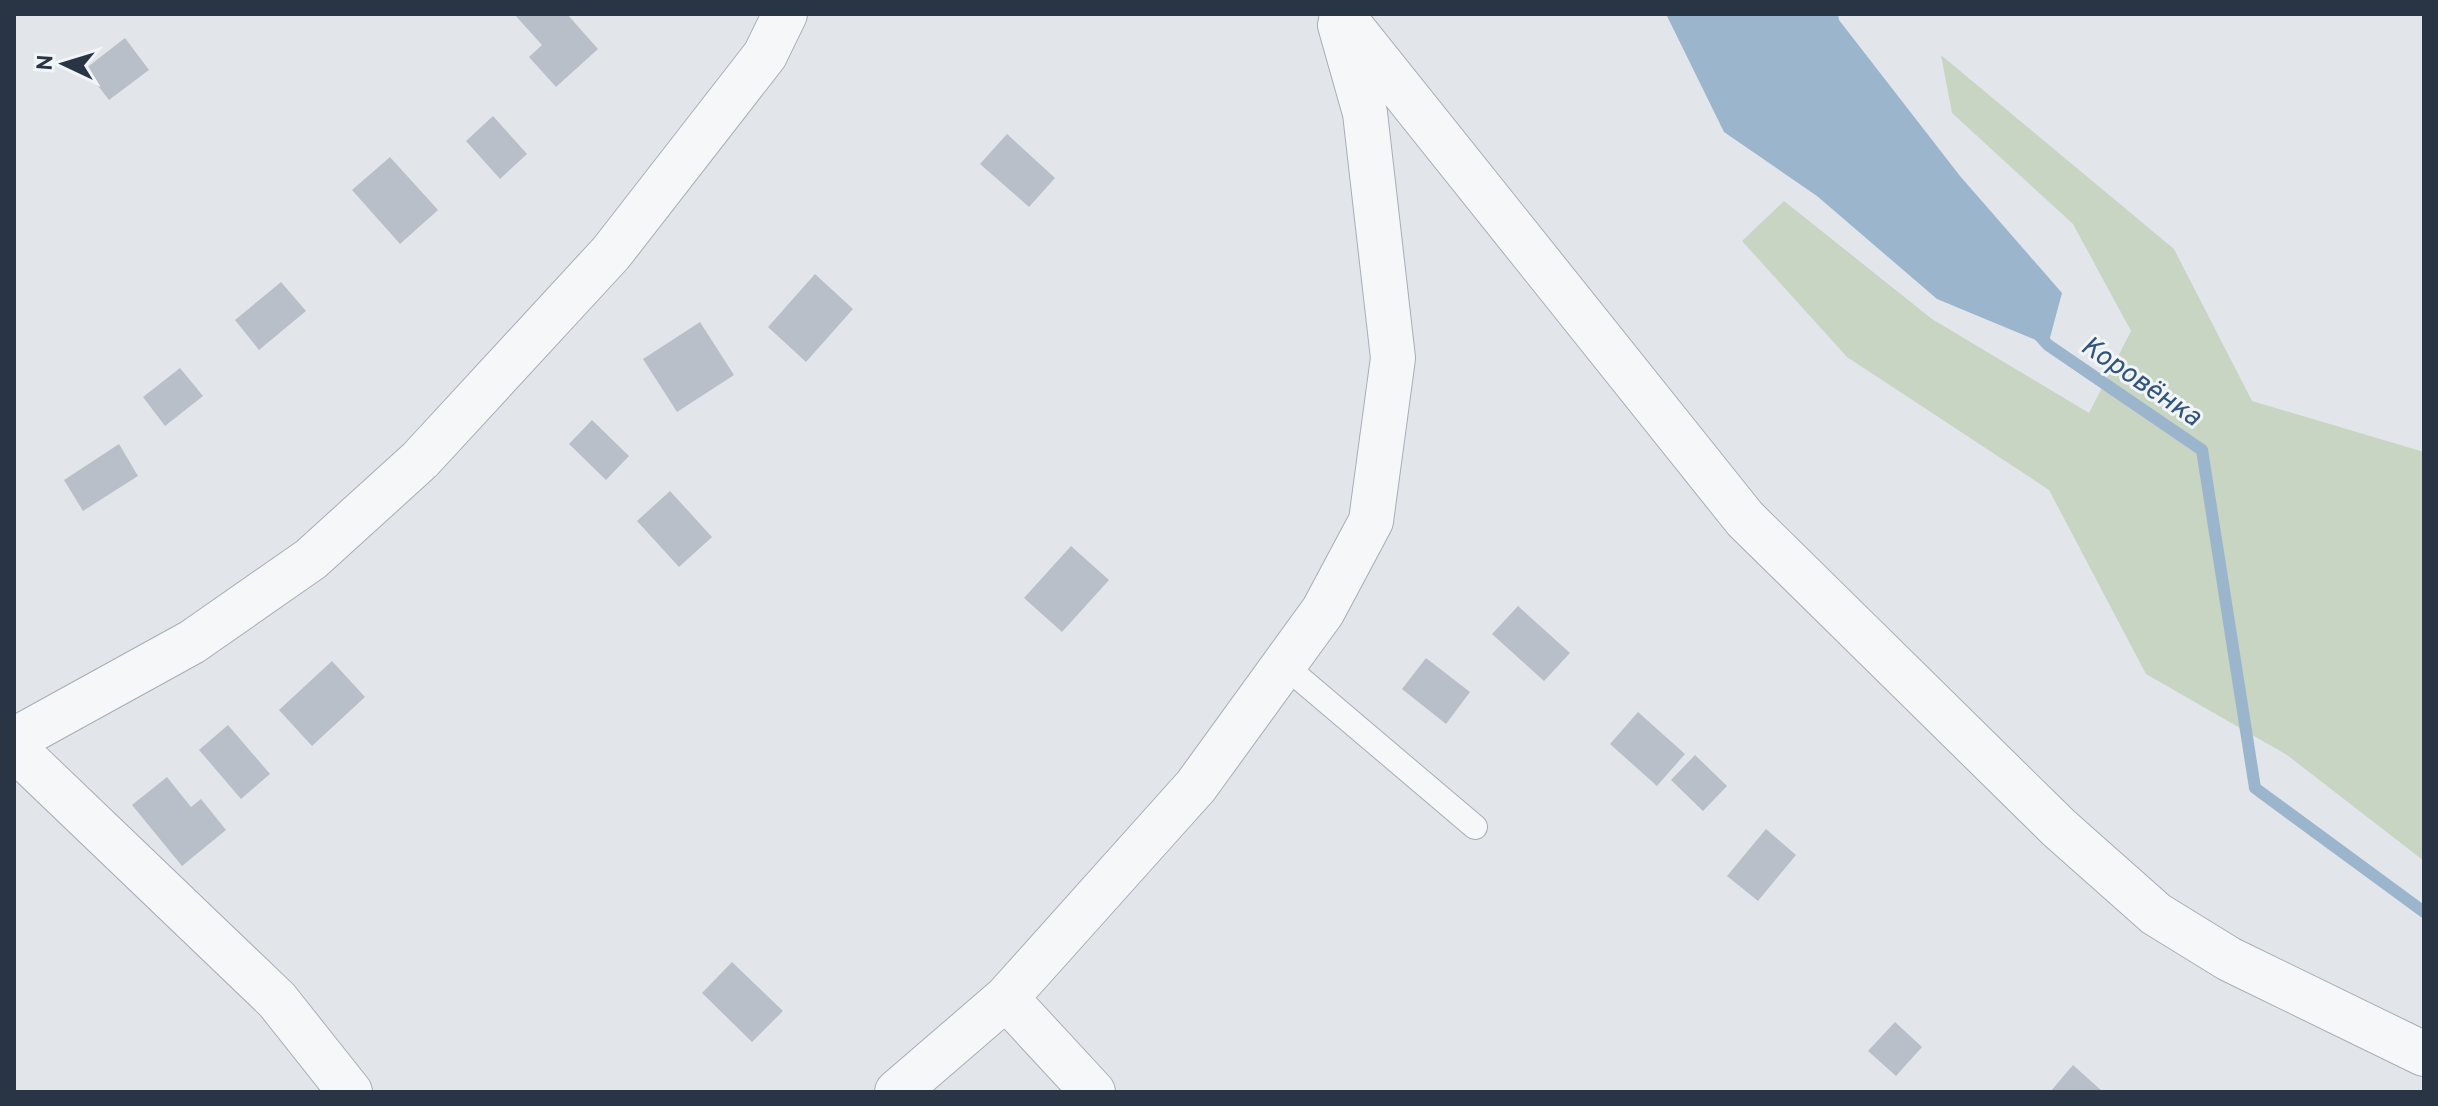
<svg xmlns="http://www.w3.org/2000/svg" width="2438" height="1106" font-family="Overpass,sans-serif">
<rect width="100%" height="100%" fill="#e2e6eb"/>
<!-- green -->
<path fill="#c8d5c3" d="M1941,55L2174,249L2252,401L2424,452V861L2287,755L2146,674L2049,490L1847,357L1742,241L1784,201L1932,319L2089,413L2131,331L2073,224L1952,113Z"/>
<!-- water -->
<path fill="#9bb5cd" d="M1666,14H1838L1839,20L1960,176L2062,293L2048,345L1937,299L1817,196L1724,132Z"/>
<g fill="none" stroke-linecap="round" stroke-linejoin="round">
<!-- stream -->
<path stroke="#9bb5cd" stroke-width="12" d="M2038,334L2048,345L2202,450L2255,788L2424,912"/>
</g>
<!-- building -->
<path fill="#b9bfc9" d="M514,14H567L598,49L556,87L529,57L542,45Z
M125,38L149,70L109,100L85,69Z
M493,116L527,154L500,179L466,141Z
M1007,134L1055,178L1029,207L980,164Z
M390,157L438,210L400,244L352,190Z
M815,274L853,309L806,362L768,327Z
M281,282L306,311L259,350L235,320Z
M700,322L734,375L677,412L643,359Z
M180,368L203,396L165,426L143,397Z
M592,420L629,456L606,480L569,444Z
M119,444L138,476L83,511L64,480Z
M670,491L712,537L679,567L637,521Z
M1071,546L1109,580L1062,632L1024,598Z
M1518,606L1570,653L1544,681L1492,634Z
M1426,658L1470,692L1446,724L1402,689Z
M332,661L365,697L312,746L279,710Z
M1638,712L1685,754L1657,786L1610,744Z
M228,725L270,774L241,799L199,750Z
M1695,755L1727,786L1703,811L1671,780Z
M167,777L191,807L201,799L226,830L182,866L132,805Z
M1766,829L1796,855L1758,901L1727,876Z
M732,962L783,1011L752,1042L702,993Z
M1895,1022L1922,1047L1896,1076L1868,1051Z
M2073,1065L2103,1092H2050Z"/>
<g fill="none" stroke-linecap="round" stroke-linejoin="round">
<defs>
<path id="lane" d="M1284,665L1475,827"/>
<path id="street" d="M1341,14L1745,519L2059,828L2156,914L2229,959L2424,1054
M14,740L192,642L311,559L420,460L611,253L765,55L785,14
M14,748L277,1000L350,1092
M1006,998L1093,1092
M897,1092L1006,998L1196,786L1323,611L1371,521L1393,358L1365,113L1340,25"/>
</defs>
<!-- lane casing -->
<use href="#lane" stroke="#a7adb6" stroke-width="26"/>
<!-- street casing -->
<use href="#street" stroke="#a7adb6" stroke-width="46"/>
<!-- lane -->
<use href="#lane" stroke="#f5f7f9" stroke-width="24"/>
<!-- street -->
<use href="#street" stroke="#f5f7f9" stroke-width="44"/>
</g>
<g text-anchor="middle" stroke-width="6" stroke-linejoin="round" paint-order="stroke">
<!-- water labels -->
<g font-size="28" font-style="italic" fill="#30547b" stroke="#f2f5f8">
<text transform="translate(2142 380) rotate(34)" y="10">Коровёнка</text>
</g>
</g>
<!-- border -->
<rect width="2438" height="1106" fill="none" stroke="#293444" stroke-width="32"/>
<!-- north arrow -->
<g transform="translate(64 64) rotate(274)" stroke="#f2f5f8" stroke-width="6" paint-order="stroke">
<path d="M0-6L14 30L0 20L-14 30Z" fill="#293444"/>
<text y="-12" font-size="22" font-weight="bold" text-anchor="middle" fill="#293444">N</text>
</g>
</svg>
